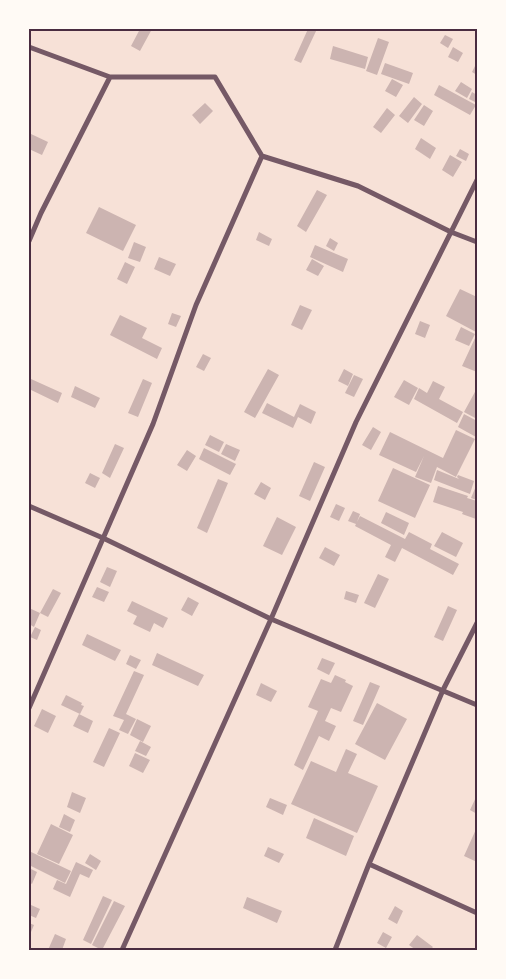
<svg xmlns="http://www.w3.org/2000/svg" width="506" height="979" font-family="'Space Grotesk',sans-serif">
<rect width="100%" height="100%" fill="#f7e1d7"/>
<!-- building -->
<path fill="#ccb4b1" d="M140,29H152L140,51L131,46Z
M308,29H317L301,63L294,60Z
M445,35L453,39L448,48L440,43Z
M378,38L389,42L377,75L366,71Z
M333,46L368,57L365,69L330,59Z
M453,47L463,53L458,62L448,57Z
M477,62V75L472,72Z
M385,63L413,73L409,84L381,74Z
M392,79L403,85L396,97L385,91Z
M461,82L472,89L467,98L455,91Z
M439,85L476,105L470,115L434,95Z
M472,92L477,95V103L469,99Z
M414,97L422,104L408,123L399,116Z
M205,103L213,111L200,124L192,115Z
M424,105L433,111L424,126L414,120Z
M387,108L395,115L381,133L373,127Z
M31,134L48,142L42,155L29,149V140Z
M421,138L436,148L430,159L415,149Z
M460,149L469,154L466,161L456,156Z
M450,155L462,162L453,177L442,170Z
M317,190L327,195L306,232L297,226Z
M99,207L136,225L123,251L86,233Z
M259,232L272,239L269,246L256,240Z
M330,238L338,243L334,251L326,246Z
M134,242L146,247L140,262L128,258Z
M315,245L348,259L343,272L310,257Z
M159,257L176,264L170,276L154,269Z
M312,259L324,266L318,276L306,270Z
M125,262L135,267L127,284L117,279Z
M460,289L477,297L476,332L446,316Z
M300,305L312,310L302,330L291,325Z
M172,313L181,316L176,327L168,324Z
M120,315L147,328L142,338L162,348L157,359L110,335Z
M420,321L430,325L425,338L415,334Z
M461,327L475,334L469,346L455,340Z
M476,336L477,337V372L462,366Z
M203,354L211,358L204,371L196,367Z
M268,369L279,375L255,418L244,412Z
M344,369L353,374L348,386L338,381Z
M354,375L363,379L354,397L345,393Z
M31,379L62,393L58,403L29,389V384Z
M143,379L152,383L138,417L128,413Z
M404,380L418,388L409,405L394,397Z
M433,381L445,387L439,399L463,412L457,423L414,399L419,388L427,393Z
M75,386L100,398L95,408L71,397Z
M476,390L477,391V419L464,412Z
M267,403L294,417L300,404L316,412L311,424L298,417L293,428L262,413Z
M464,414L477,421V434L476,437L458,427Z
M373,427L381,432L371,450L362,445Z
M456,430L475,439L456,477L437,467L431,483L415,477L424,456L416,472L379,455L390,432L443,458Z
M210,435L224,442L219,452L205,445Z
M115,444L124,448L110,478L102,473Z
M226,444L240,450L235,461L221,454Z
M204,448L236,464L230,475L199,459Z
M187,450L196,456L187,471L177,465Z
M314,462L325,467L310,501L299,496Z
M393,468L430,485L415,518L378,501Z
M437,470L459,479L457,477L458,475L474,481L470,494L434,480Z
M90,473L100,478L95,488L85,483Z
M218,479L228,483L207,533L197,528Z
M261,482L271,488L265,500L254,494Z
M438,486L468,496L467,498L477,501V514L476,519L462,514L463,512L433,502Z
M476,486L477,487V500L471,498Z
M336,504L345,508L339,521L330,517Z
M353,511L360,514L357,522L360,516L405,539L409,532L432,544L430,549L459,564L453,575L402,548L395,562L385,557L391,545L355,526L356,524L348,521Z
M386,512L409,523L404,535L381,523Z
M277,517L296,527L282,555L263,546Z
M442,532L463,543L456,557L434,546Z
M325,547L340,555L334,566L319,558Z
M107,567L117,571L110,587L100,582Z
M378,574L389,579L375,608L364,603Z
M97,587L109,592L104,602L92,597Z
M53,589L61,593L48,617L40,613Z
M346,591L359,595L356,603L344,599Z
M188,597L199,603L192,616L181,610Z
M132,601L168,618L163,628L154,623L150,632L133,624L137,616L127,611Z
M448,606L457,610L443,641L434,637Z
M29,608L40,613L34,627L29,624Z
M35,627L41,630L37,640L30,637Z
M87,634L121,650L115,661L82,645Z
M157,653L204,675L198,686L152,665Z
M130,655L141,660L136,669L126,664Z
M322,658L335,663L329,675L317,669Z
M134,671L144,675L126,714L136,719L128,734L119,730L124,720L113,716Z
M335,675L346,680L345,682L353,686L341,712L331,708L325,721L336,726L329,741L319,736L303,770L294,765L318,711L308,707L321,679L331,683Z
M370,682L380,686L363,725L353,721Z
M261,683L277,691L271,702L256,695Z
M66,695L82,703L81,705L84,706L80,714L61,705Z
M377,703L407,719L385,760L355,744Z
M42,709L56,716L48,733L34,726Z
M79,714L93,721L88,733L73,726Z
M137,719L151,726L143,742L130,735Z
M109,728L120,733L104,767L93,762Z
M140,741L151,747L146,756L135,751Z
M346,749L357,754L348,773L378,786L357,833L291,804L311,761L336,772Z
M135,753L150,760L143,773L129,766Z
M72,792L86,798L80,813L67,807Z
M477,795V814L470,810Z
M270,798L287,805L283,815L266,807Z
M64,814L75,820L70,832L59,827Z
M314,818L354,836L346,856L306,838Z
M51,824L73,835L59,864L37,854Z
M477,827V862L464,856Z
M268,847L284,854L279,863L264,856Z
M29,851L71,871L65,883L29,865Z
M90,854L101,861L96,870L85,863Z
M76,862L93,870L89,878L80,874L70,897L53,889L57,880L66,884Z
M29,868L37,872L32,884L29,882Z
M103,896L112,900L91,944L83,940Z
M247,897L282,911L277,923L243,908Z
M114,901L125,906L102,950L92,945Z
M31,905L40,909L36,918L29,915V911Z
M395,906L403,911L397,924L388,919Z
M29,923L34,925L31,932H29Z
M383,932L392,937L386,948L377,943Z
M55,934L66,939L62,950H48Z
M417,935L433,947L430,950H416L409,945Z"/>
<g fill="none" stroke-linecap="round" stroke-linejoin="round">
<!-- minor -->
<path stroke="#755966" stroke-width="5" d="M29,47L110,77H215L262,156L358,186L451,232L477,242
M29,241L41,213L110,77
M29,506L103,538L271,619L477,705
M29,708L153,424L196,305L262,156
M369,864L477,913
M122,950L271,619L356,422L477,180
M335,950L369,864L443,690L477,623"/>
</g>
<!-- border -->
<rect width="506" height="979" fill="none" stroke="#fffaf5" stroke-width="60"/>
<rect x="30" y="30" width="446" height="919" fill="none" stroke="#4a2c40" stroke-width="2"/>
</svg>
